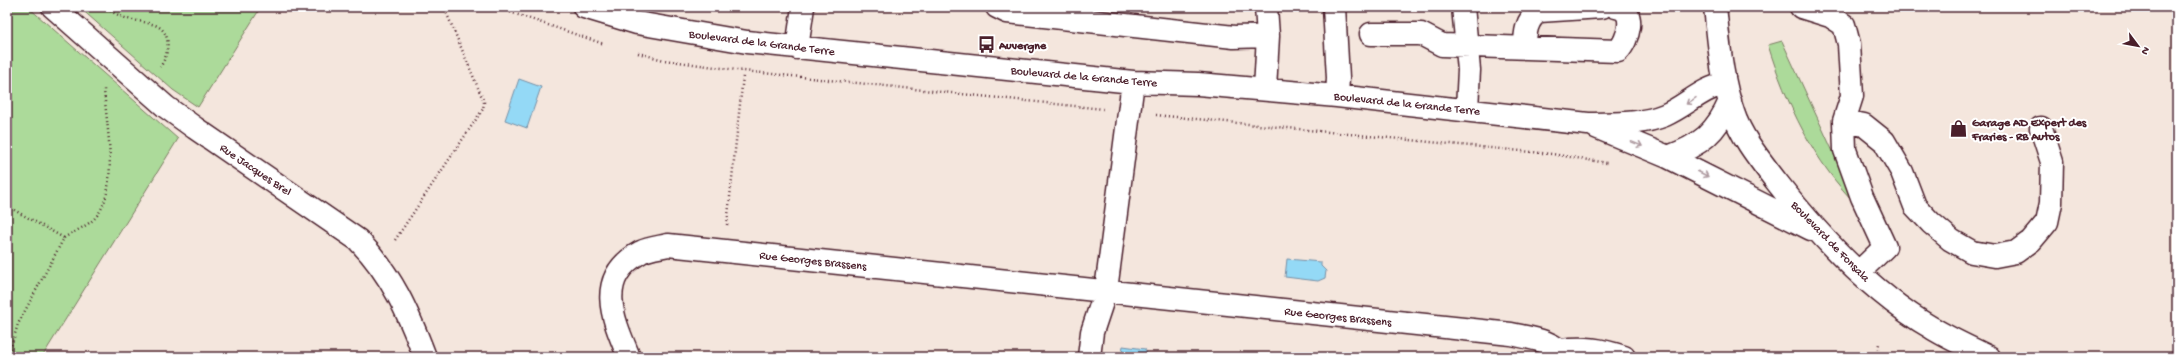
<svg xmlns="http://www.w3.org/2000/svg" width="2184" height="364" font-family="'Gochi Hand',sans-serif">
<rect width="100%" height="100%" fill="#f4e6dd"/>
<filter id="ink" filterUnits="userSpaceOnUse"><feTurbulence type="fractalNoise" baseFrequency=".025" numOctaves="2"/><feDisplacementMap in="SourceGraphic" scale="8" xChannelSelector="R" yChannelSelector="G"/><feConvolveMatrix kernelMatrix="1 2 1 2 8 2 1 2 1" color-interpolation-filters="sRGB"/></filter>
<g filter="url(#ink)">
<!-- green -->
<path fill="#acda9a" stroke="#7b7c62" d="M7,7H28L178,139L42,357H7Z
M79,7H261L198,107L173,90Z
M1782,41L1858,206C1814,163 1786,103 1768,45Z"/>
<!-- water -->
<path fill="#94d9f6" stroke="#768fa5" d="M519,79L541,87L527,128L505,120Z
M1287,259L1321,262V266L1326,271L1325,278L1318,281L1285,277Z
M1123,346L1145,349L1148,357H1121Z"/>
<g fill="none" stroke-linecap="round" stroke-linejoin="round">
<defs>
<path id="minor" d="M53,7L166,107L195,128L358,240C392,275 408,312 425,357
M584,7L637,23L747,42L1133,82L1198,84L1337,96L1588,124C1613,123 1641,125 1665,115C1686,106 1702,88 1725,84
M997,7L1007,12L1234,37L1268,36
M1334,7L1338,78L1337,96
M1463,7L1469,70L1467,109
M1715,7C1719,42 1721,78 1733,112C1741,137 1760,160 1776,181C1819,236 1871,293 1932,328C1950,339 1970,348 1989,357
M1801,7L1830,16L1844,25L1849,44L1852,96L1844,121L1845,150L1862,197L1885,247L1859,272
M1371,34H1421L1442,45L1618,51C1628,41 1638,10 1616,7
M1525,47C1525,33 1526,20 1539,11L1602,7
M797,48L803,7
M1265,89L1268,36L1266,7
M1844,121L1864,125L1884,141L1902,172L1915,206L1931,223L1951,240L1972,252L1995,256L2016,252L2031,241L2047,222L2051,203L2052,162L2041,128
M1596,127L1668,157L1811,229
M1668,157C1701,145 1716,133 1730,101
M1560,350C1585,347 1600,349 1624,357
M629,357C613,319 594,278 641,252C649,248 660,247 668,245L1511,334C1529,338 1554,340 1565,357
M1089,357L1092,332L1106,290L1133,82"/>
</defs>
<!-- minor casing -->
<use href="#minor" stroke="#4a1f2b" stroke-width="25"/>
<!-- path -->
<path stroke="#4a1f2b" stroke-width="2.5" stroke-dasharray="1 3" stroke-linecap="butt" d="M103,7C111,11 119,16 128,19C137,21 146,22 155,25C173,32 169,55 160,67
M495,7L604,44
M638,53L664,60L744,71L1103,109
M1156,115L1552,154L1607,163
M7,206L64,238L18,324L8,357
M727,225L743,76
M64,238C73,232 85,227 93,220C121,193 106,125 104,89
M395,240L483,109L484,102L444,7
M1876,357L1879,344"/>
<!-- minor -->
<use href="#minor" stroke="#fff" stroke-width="22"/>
</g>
<!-- one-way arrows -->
<defs><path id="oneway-shaft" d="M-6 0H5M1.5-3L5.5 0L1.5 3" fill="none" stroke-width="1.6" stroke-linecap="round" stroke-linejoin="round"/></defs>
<g stroke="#ae9aa0">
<use href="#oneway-shaft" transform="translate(1691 101) rotate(146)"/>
<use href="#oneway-shaft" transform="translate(1637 144) rotate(22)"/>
<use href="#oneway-shaft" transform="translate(1703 174) rotate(27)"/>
</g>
</g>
<!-- icons -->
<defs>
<symbol id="bus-bare" viewBox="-9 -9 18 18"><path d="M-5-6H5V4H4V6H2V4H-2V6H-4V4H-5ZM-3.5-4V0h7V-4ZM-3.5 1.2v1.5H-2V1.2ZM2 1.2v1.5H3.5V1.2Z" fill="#4a1f2b" stroke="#fff" stroke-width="2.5" paint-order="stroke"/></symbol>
<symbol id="shop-bare" viewBox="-9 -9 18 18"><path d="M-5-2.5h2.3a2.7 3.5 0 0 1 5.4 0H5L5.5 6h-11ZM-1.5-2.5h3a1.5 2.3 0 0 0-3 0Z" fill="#4a1f2b" stroke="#fff" stroke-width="2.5" paint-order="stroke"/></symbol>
</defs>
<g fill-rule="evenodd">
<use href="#bus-bare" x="974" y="32" width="25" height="25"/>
<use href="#shop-bare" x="1946" y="116" width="25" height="25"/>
</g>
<g text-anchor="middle" stroke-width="4" stroke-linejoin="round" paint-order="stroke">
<!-- street labels -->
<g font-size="12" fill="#4a1f2b" stroke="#fff">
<text transform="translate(762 42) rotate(7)" y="4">Boulevard de la Grande Terre</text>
<text transform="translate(1084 76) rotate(5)" y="4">Boulevard de la Grande Terre</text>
<text transform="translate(1407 103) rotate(6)" y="4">Boulevard de la Grande Terre</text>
<text transform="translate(256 169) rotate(34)" y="4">Rue Jacques Brel</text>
<text transform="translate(1831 241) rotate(46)" y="4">Boulevard de Fonsala</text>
<text transform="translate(813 260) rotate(6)" y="4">Rue Georges Brassens</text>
<text transform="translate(1338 316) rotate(6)" y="4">Rue Georges Brassens</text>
</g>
<!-- poi labels -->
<g font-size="12" font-weight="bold" fill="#4a1f2b" stroke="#fff" text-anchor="start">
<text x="999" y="49">Auvergne</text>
<text x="1972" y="126">Garage AD Expert des<tspan x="1972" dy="14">Fraries - RB Autos</tspan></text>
</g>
</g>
<!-- margin -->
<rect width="2184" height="364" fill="none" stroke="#fff" stroke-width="24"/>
<rect x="12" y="12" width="2160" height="340" fill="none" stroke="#4a1f2b" stroke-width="1.5" filter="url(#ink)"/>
<!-- north arrow -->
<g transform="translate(2138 46) rotate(122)" stroke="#ffffff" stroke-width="3" paint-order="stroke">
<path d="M0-3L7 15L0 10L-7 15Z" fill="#4a1f2b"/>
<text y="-6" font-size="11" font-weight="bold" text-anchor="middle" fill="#4a1f2b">N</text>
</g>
</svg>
